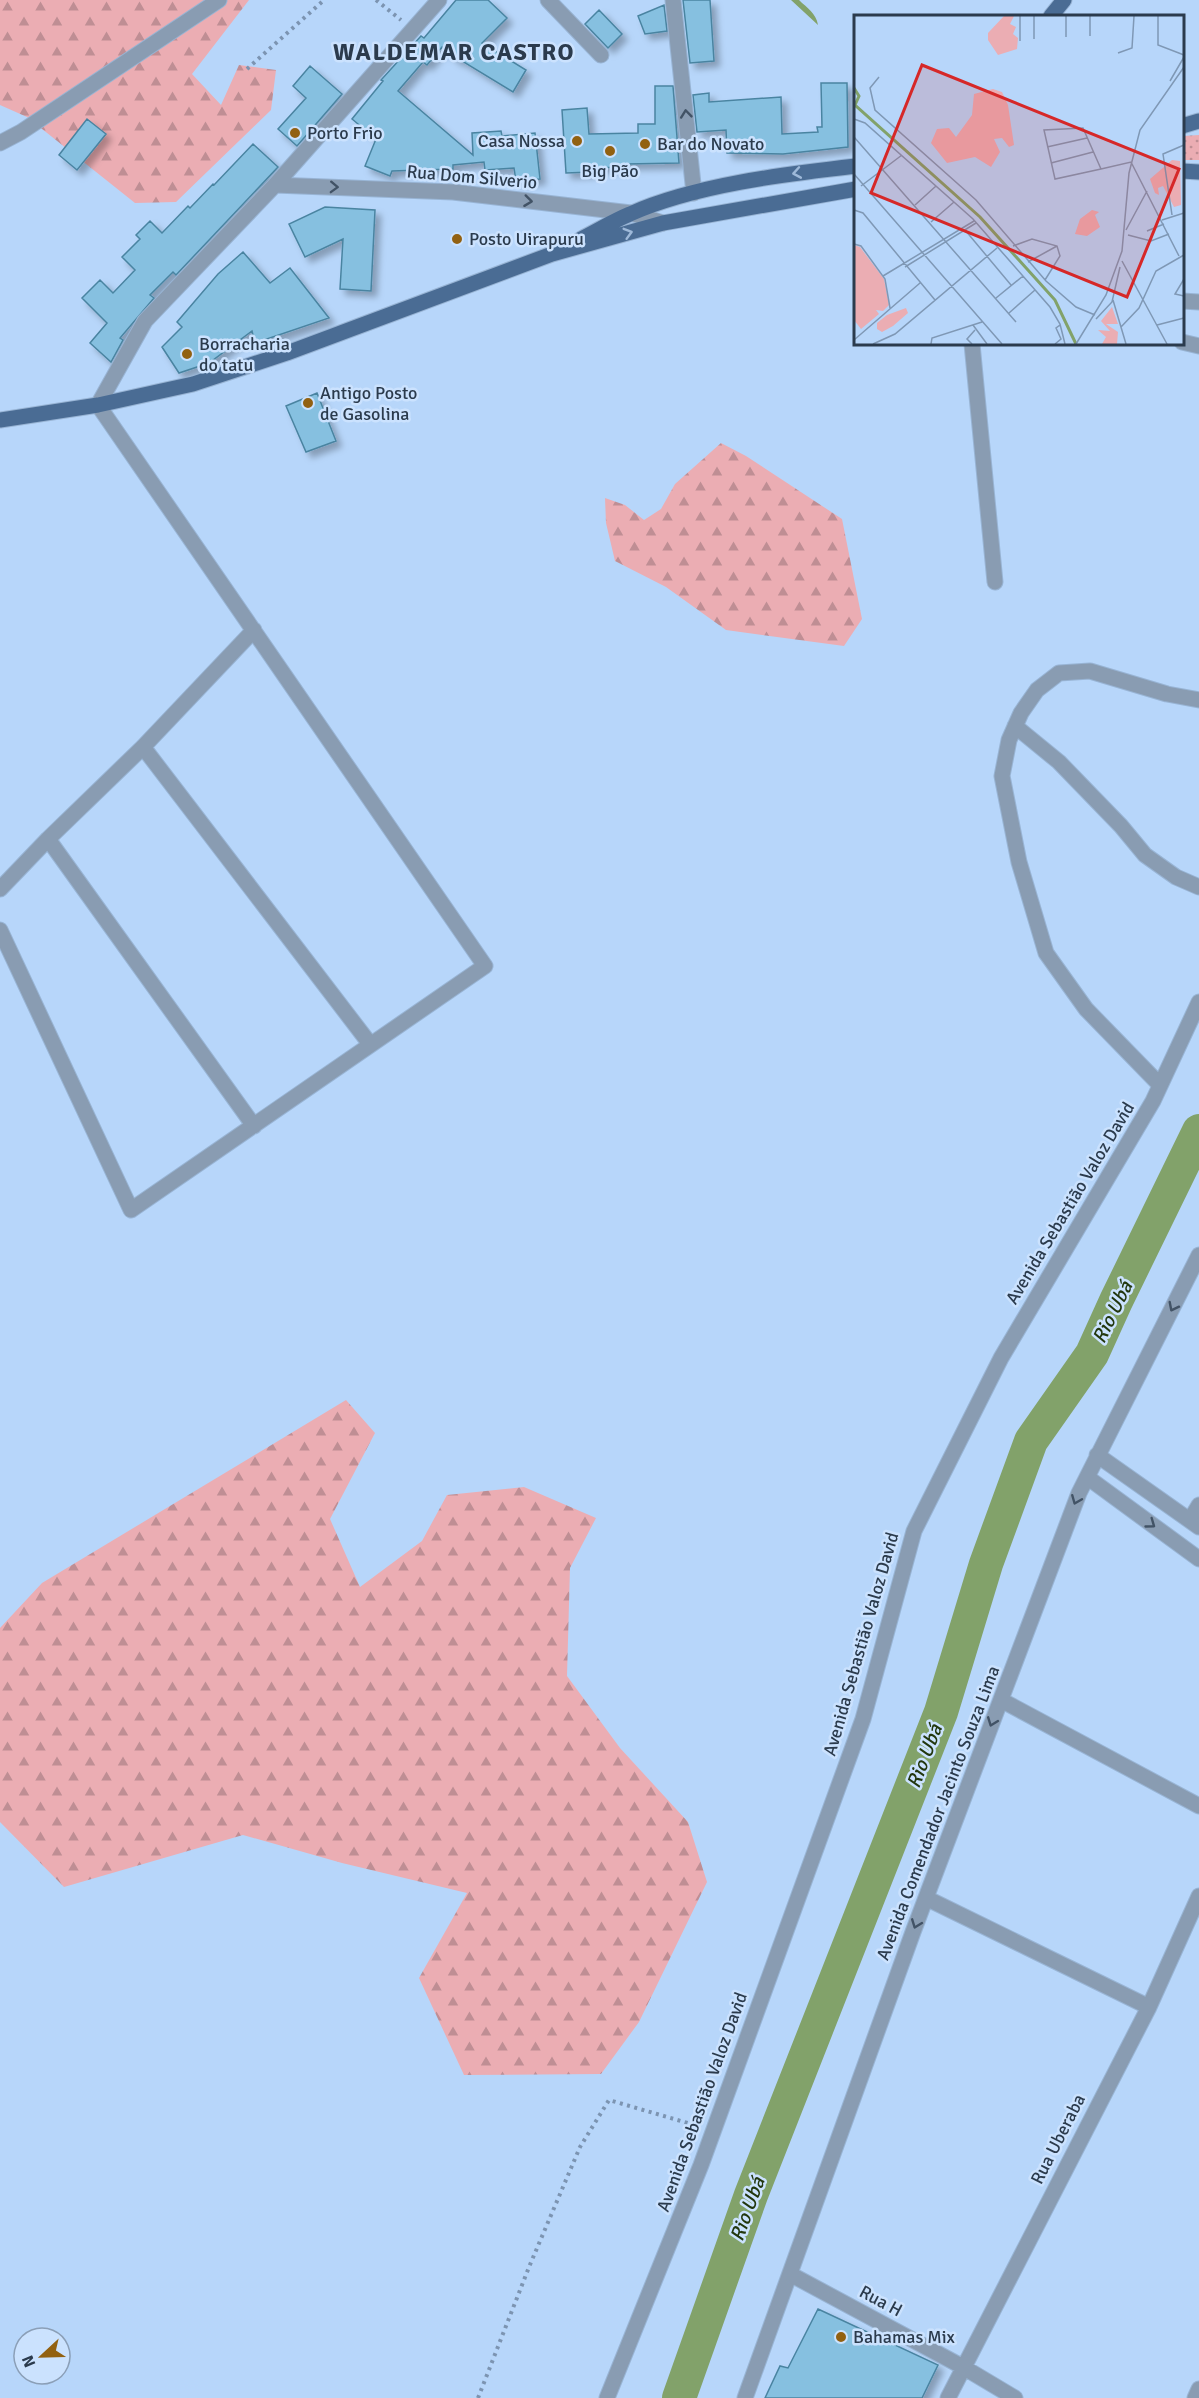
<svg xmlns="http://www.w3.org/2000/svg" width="1199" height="2398" font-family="Signika,sans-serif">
<defs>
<pattern id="forest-firs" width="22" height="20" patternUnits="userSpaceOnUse" patternTransform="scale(1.5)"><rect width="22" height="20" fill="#ebadb3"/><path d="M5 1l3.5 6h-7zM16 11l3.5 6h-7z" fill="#bf8e94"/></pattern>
<pattern id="garden-dots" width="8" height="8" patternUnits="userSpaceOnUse" patternTransform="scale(1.5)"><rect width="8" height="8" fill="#ebadb3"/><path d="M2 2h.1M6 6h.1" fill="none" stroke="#bf8e94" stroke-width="1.8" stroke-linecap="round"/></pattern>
<filter id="shadow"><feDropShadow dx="5.5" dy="5.5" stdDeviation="3" flood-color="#0004"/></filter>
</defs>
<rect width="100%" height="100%" fill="#b7d6fa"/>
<!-- forest -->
<path fill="url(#forest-firs)" d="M0,0H249L192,74L221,105L239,65L276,70L271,110L176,202L135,203L27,117L0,105Z
M721,443L746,456L842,519L862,619L844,646L726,630L666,587L615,561L606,523L605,498L625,505L644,520L661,509L675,484Z
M346,1400L375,1433L330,1519L360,1587L422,1541L447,1495L524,1487L596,1518L570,1568L567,1676L620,1748L688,1822L707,1882L639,2022L601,2074L464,2075L419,1978L467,1893L342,1863L243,1835L64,1887L0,1822V1628L42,1583Z"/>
<!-- garden -->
<path fill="url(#garden-dots)" d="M1199,135V160H1183V136Z"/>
<!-- water -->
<path fill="#82a26a" d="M791,0H799C807,8 816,13 818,25Z"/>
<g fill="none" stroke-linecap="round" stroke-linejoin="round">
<!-- river -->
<path stroke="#82a26a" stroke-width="34" d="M679,2398L751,2195L941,1712L986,1564L1031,1441L1092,1354L1116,1301L1199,1131"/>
</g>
<!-- building -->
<path fill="#86c0e0" stroke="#4a84a1" stroke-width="1.5" filter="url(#shadow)" d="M456,0H488L507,18L482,43L526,70L513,92L459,59L457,60L442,47L427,65L423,62L398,91L473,155L472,133L501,131L502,136L535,133L540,179L516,181L514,168L485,170L484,162L453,165V169L392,171L390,176L365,166L376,139L352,119L383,81L381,80L421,36L424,38Z
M683,0H710L714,61L690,63Z
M664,5L667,31L645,34L638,16Z
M599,10L622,34L608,48L585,24Z
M310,66L342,94L297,146L278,129L306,98L293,86Z
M821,83H847L848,147L783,154L727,153L726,130L697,132L693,95L709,93V102L781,97L782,134L818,132L817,127H822Z
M655,86H673L679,163L626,164V167L591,168V172L566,173L562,110L587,108L589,134L638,133V124H655Z
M87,119L106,134L77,170L59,155Z
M253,144L278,167L176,275L173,272L150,295L154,298L120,338L123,340L111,362L90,343L107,323L82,298L100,280L113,293L135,270L122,257L140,239L136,235L150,221L162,233L188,206L190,208L213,184L214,185Z
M325,207L375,210L371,291L340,289L343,239L305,257L289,224Z
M243,252L270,283L290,268L329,318L255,343L252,331L209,363L179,373L162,347L182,327L177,322L218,274Z
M317,393L336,441L306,452L286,406Z
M818,2309L938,2365L922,2398H765L780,2366L788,2368Z"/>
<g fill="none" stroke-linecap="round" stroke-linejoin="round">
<defs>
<path id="minor" d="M548,0L601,55
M673,0L694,193
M0,143L21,132L219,0
M275,185L453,192L631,213L663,223
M1182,301L1199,302
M1182,342L1199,346
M972,344L995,582
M1015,726L1059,762L1121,826L1145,855L1176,877L1199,887
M143,747L370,1044
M48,839L254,1126
M0,889L48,839L143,747L254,630
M0,930L131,1210L485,966L98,405L145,321L275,185L439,0
M1160,1085L1086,1009L1046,953L1019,862L1002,776L1009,740L1021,713L1037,690L1059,673L1090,671L1167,694L1199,700
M1097,1455L1199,1527
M1087,1477L1199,1559
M1190,1520L1199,1505
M1001,1700L1199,1806
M926,1898L1149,2007
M790,2274L963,2367L1015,2398
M607,2398L701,2165L863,1719L914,1531L1001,1358L1153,1101L1199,1002
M745,2398L913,1932L1079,1493L1199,1255
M948,2398L1149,2007L1199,1896
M1195,2398L1199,2389"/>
<path id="major" d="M1051,16L1064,0
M1182,126L1199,121
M1182,171L1199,172
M581,239C597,231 613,221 630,214C694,185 786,174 856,166
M0,420L98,405L193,384L287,353L552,254L663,223L856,189"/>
</defs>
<!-- minor casing -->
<use href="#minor" stroke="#98b4d4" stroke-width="17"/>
<!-- major casing -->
<use href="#major" stroke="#98b4d4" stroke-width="17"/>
<!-- path -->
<path stroke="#7c94b1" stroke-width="4" stroke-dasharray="3 4.5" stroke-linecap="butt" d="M376,0L401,20
M247,69L324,0
M478,2398L529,2267L580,2147L609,2100L698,2126"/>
<!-- minor -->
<use href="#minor" stroke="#899cb2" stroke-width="15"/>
<!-- major -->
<use href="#major" stroke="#4a6c94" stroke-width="15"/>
</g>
<!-- one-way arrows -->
<defs><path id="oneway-chevron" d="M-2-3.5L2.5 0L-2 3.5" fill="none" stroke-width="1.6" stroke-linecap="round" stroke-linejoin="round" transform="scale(1.5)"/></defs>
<g stroke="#425366">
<use href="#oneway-chevron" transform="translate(686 114) rotate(-96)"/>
<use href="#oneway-chevron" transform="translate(334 187) rotate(2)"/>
<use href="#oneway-chevron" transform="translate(528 201) rotate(7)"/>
<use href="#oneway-chevron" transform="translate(1173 1307) rotate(117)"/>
<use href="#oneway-chevron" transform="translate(1076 1500) rotate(112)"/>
<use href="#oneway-chevron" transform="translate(1151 1524) rotate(36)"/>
<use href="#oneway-chevron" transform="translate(992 1722) rotate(111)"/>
<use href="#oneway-chevron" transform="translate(916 1924) rotate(111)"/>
</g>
<g stroke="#9eb9d9">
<use href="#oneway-chevron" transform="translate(797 173) rotate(170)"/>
<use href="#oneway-chevron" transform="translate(628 233) rotate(-16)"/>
</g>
<!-- markers -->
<g fill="#926111" stroke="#cbe2fe" stroke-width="2">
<circle cx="295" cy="133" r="6"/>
<circle cx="577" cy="141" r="6"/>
<circle cx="645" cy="144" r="6"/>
<circle cx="610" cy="151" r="6"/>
<circle cx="457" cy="239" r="6"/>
<circle cx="187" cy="354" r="6"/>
<circle cx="308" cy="403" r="6"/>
<circle cx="841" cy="2337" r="6"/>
</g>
<g text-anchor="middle" stroke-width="5" stroke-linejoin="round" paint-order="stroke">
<!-- poi labels -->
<g font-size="18" fill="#2b3b4d" stroke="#cbe2fe" text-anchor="start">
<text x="307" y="139">Porto Frio</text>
<text x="565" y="147" text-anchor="end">Casa Nossa</text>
<text x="657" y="150">Bar do Novato</text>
<text x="610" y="177" text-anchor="middle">Big Pão</text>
<text x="469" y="245">Posto Uirapuru</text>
<text x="199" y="350">Borracharia<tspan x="199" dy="21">do tatu</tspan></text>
<text x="320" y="399">Antigo Posto<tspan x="320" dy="21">de Gasolina</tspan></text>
<text x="853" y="2343">Bahamas Mix</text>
</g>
<!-- street labels -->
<g font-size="18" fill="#2b3b4d" stroke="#cbe2fe">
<text transform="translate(472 177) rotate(5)" y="6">Rua Dom Silverio</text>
<text transform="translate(1070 1203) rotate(-59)" y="6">Avenida Sebastião Valoz David</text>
<text transform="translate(861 1644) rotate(-74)" y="6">Avenida Sebastião Valoz David</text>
<text transform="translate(938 1813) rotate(-69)" y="6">Avenida Comendador Jacinto Souza Lima</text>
<text transform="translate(702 2102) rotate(-70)" y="6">Avenida Sebastião Valoz David</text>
<text transform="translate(1058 2139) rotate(-63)" y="6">Rua Uberaba</text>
<text transform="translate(881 2301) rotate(28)" y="6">Rua H</text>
</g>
<!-- water labels -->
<g font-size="20" font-style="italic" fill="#22370e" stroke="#cbe2fe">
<text transform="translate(1112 1312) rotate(-64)" y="7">Rio Ubá</text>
<text transform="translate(924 1756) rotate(-69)" y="7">Rio Ubá</text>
<text transform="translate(747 2209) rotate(-70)" y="7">Rio Ubá</text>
</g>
<!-- district labels -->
<g font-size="24" font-weight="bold" letter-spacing="1.5" fill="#2b3b4d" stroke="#cbe2fe">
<text x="454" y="60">WALDEMAR CASTRO</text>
</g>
</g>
<!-- overview -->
<g transform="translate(854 15)">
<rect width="330" height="330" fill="#b7d6fa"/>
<path d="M0,230L6,232L30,264L35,290L29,296L22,295L25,299L7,314L0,305Z" fill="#ebadb3"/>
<path d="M150,1H160L156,9L162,12L159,19L164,23L163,34L144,40L134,25V18ZM139,74L148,77L154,90L160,130L155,132L148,123L140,124L146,137L137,152L121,142L93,148L77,128L83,114L95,113L102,122L118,100L120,79ZM318,145L326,146L327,190L320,192L309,171L304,173L305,180L301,178L296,164ZM238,195L245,197L241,200L246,212L233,221L221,219L226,204ZM258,292L264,309H252L264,317L263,329H248L252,322L244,315L256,316L247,306ZM52,293L54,298L39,311L28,317L23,314V308L33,300Z" fill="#ebadb3"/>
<path fill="none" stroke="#82a26a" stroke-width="3" d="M0,73L5,81L1,90L126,202L201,285L222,329"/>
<path fill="none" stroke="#7f98b5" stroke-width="1.5" d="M180,1V24M236,1V21M304,1V30L330,40M212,22V1M166,26V1M264,38L278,33L280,1M25,62L16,73L21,95L122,185L192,266L222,292L241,300M316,66L330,42M0,104L11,108L119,204L196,292L206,309L211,329M0,122L162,307M193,132L233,123M197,148L239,137M247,154L229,113L190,115L201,164L247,154L277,147L325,241M0,159L148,329M7,171L48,140M61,190L82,171M0,195L9,198L81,285M318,200L309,139L330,130M308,205L330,198M77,207L100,187M111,215L157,270M272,215L293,176M293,216L310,209M274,220L297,226L315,219M0,229L7,231L31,264L36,293M159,231L178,224L203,231L206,241L191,265M268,246L313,329M174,247L203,231M51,252L122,208M29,261L120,206M330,264L321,279L330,281M142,283L169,261M259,285L272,329M155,298L181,275M242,304L258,287L266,252M119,310L133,329M303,310L330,303M267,312L285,293L302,256L330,240M0,325L66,268M19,329L41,319L143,233M77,329L78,323L128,307M118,329L113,324L121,315M201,329L207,324L202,313L206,310M222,329L252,280L268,236L275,158L286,115L330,52"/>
<path fill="#d62828" fill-opacity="0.15" stroke="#d62828" stroke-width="3" d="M68,50L325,154L273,282L17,178Z"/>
<rect width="330" height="330" fill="none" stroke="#2b3b4d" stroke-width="3"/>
</g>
<!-- north arrow -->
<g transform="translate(42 2356) rotate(248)"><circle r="28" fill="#cbe2fe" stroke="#8b9fb7" stroke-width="1.5"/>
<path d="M0-4.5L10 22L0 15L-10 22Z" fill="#926111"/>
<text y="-9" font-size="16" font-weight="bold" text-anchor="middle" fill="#2b3b4d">N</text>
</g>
</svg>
